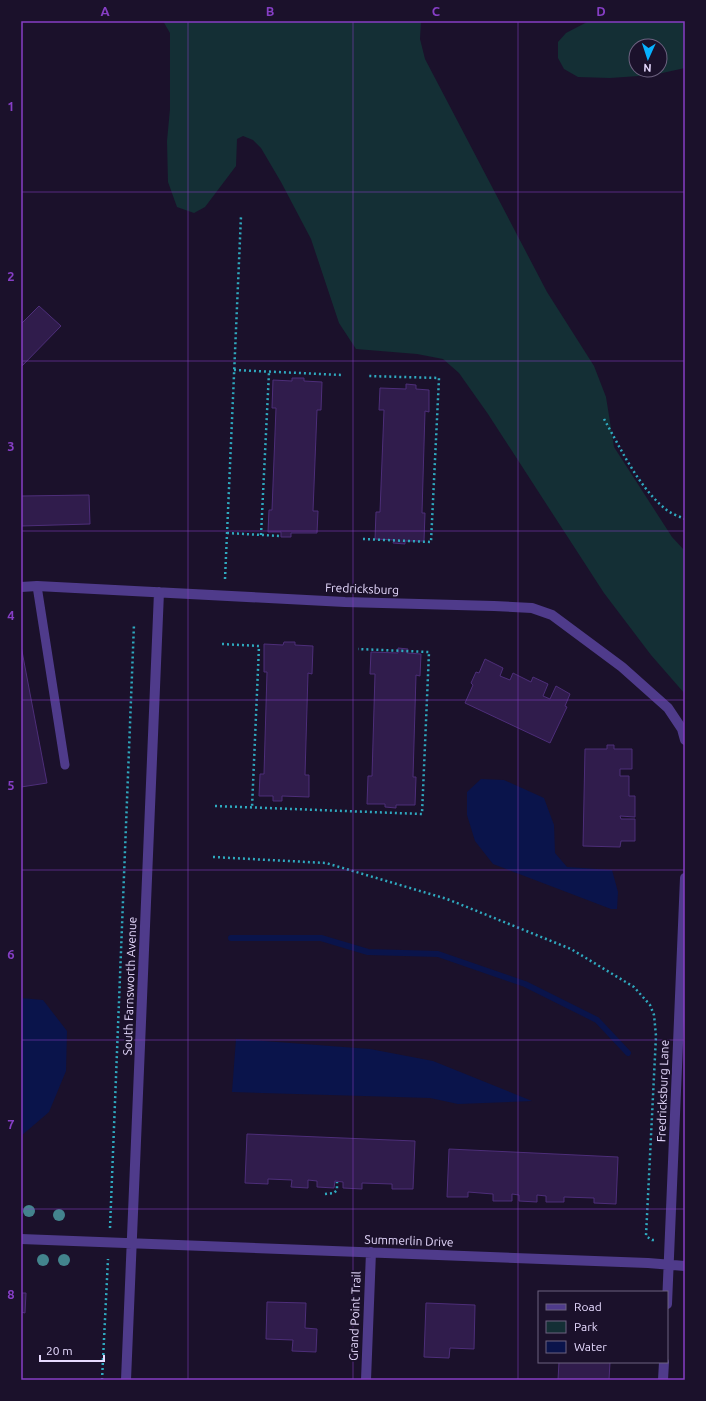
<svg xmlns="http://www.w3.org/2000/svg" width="706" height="1401" font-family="Ubuntu,sans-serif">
<rect width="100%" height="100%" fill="#1b112b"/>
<!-- green -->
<path fill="#142f35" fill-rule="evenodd" d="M163,21H421L420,39L425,59L547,292L594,366L606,397L614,447L672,537L685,551V694L651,655L604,593L488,414L459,373L443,359L417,354L356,349L339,323L311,239L281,182L261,148L253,140L243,136L237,139L236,166L205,207L194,213L177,207L168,182L167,141L170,109V33Z
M589,21H685V68L653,75L610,78L578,77L564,69L558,58V42L566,33ZM636,46H660V70H636Z"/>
<!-- water -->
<path fill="#0a144b" d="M481,779L504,780L544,798L554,825L555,853L567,867L612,870L618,892L617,909H611L493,864L475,841L467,815V792Z
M21,998L43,1000L67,1031L66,1071L49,1112L21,1136Z
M236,1039L370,1049L433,1061L532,1101L458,1104L430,1098L232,1092Z"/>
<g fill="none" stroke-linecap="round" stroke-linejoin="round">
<!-- stream -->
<path stroke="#0a144b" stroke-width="6" d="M231,938H321L368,952L438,954L525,984L597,1020L628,1053"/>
</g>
<!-- building -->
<path fill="#301c4c" stroke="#4d2e79" d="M39,306L61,326L21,367V324Z
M292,378H304V381L322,382L321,410H317L313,511H318L317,533H291V537H281V532H268L269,510H272L276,408H272L273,380L292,381Z
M406,384L416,385V389L429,390V412L425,411L422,513H425L424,541H405V544L393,543L394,540L375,539L376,512H380L384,410H379L380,388L406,389Z
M89,495L90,524L21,526V496Z
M284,642H295V645L313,646L312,674L308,673L305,775H309V797L282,796V801H273V796H259L260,774H264L267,672H264V644L283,645Z
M21,646L47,783L21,787Z
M398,648L408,649L407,653L421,654L420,676L416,675L413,777H416L415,805H396V808L385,807V804H367L368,776H372L375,674H370L371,652L398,653Z
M485,659L503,668L500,676L510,680L513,673L531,682L533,677L548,684L543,696L550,699L556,686L570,694L565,706L567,707L550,743L465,703L473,685L471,683L476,672L479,673Z
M607,745H614V749H632V769H620V776H629V796H635V817L620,816L621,819H635V841H621L620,847L583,846L585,749H607Z
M247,1134L415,1141L413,1189H392V1184L362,1183V1189L343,1188V1182L335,1181L334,1188L317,1187V1181L308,1180V1188L291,1187L292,1180L268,1179V1184L245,1183Z
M449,1149L618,1157L616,1204L594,1203V1198L564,1197V1202H546V1196L537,1195V1202L519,1201V1195L512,1194V1201H493V1194L468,1192V1197H447Z
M21,1293H26L25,1313L21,1312Z
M267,1302L306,1303L305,1328L317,1329L316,1352L292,1351L293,1340L266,1339Z
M426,1303L475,1305L474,1349L450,1348L449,1358L424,1357Z
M559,1362H610L609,1380H558Z"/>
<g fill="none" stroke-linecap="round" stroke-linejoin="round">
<!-- path -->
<path stroke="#2fa9bf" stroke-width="2.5" stroke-dasharray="2 3" stroke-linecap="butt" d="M234,370L342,375
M604,419C621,449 637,484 663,507C669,513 678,516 685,519
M227,533L280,536
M261,535L269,372
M363,539L431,542L439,378L367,376
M225,579L241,216
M222,644L259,646L252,808
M215,806L422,814L429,652L358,649
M213,857L326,863L447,899L571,949L634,987L650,1005L654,1015L656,1036L646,1236L652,1240H655
M325,1194L334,1193L337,1190V1182
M110,1228L134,624
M102,1380L108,1259"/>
<!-- lane -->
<path stroke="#4f3b8b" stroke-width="9" d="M37,586L65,765"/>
<!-- street -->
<path stroke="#4f3b8b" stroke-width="10" d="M21,587L37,586L345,602L494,606L532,608L552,615L622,667L668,708L682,729L685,740
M21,1239L648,1263L685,1266
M667,1304L685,878
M126,1380L159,592
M366,1380L371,1252
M663,1380L664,1362"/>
</g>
<!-- trees -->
<g fill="#43848d">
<circle cx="29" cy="1211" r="6"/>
<circle cx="59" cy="1215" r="6"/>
<circle cx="43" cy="1260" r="6"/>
<circle cx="64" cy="1260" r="6"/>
</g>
<!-- grid -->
<path fill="none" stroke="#863ec5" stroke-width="1" stroke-opacity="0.55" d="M188,21V1380M353,21V1380M518,21V1380M21,192H685M21,361H685M21,531H685M21,700H685M21,870H685M21,1040H685M21,1209H685"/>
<g text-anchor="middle" stroke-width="3.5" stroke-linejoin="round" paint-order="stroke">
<!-- street labels -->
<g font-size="12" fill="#e7dbff" stroke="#1b112b">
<text transform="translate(362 589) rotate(2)" y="4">Fredricksburg</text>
<text transform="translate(130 986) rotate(-88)" y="4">South Farnsworth Avenue</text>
<text transform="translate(663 1091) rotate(-88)" y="4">Fredricksburg Lane</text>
<text transform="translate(409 1241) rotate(2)" y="4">Summerlin Drive</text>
<text transform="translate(355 1316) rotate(-88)" y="4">Grand Point Trail</text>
</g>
</g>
<!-- border -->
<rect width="706" height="1401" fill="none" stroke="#1b112b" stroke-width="44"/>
<!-- legend -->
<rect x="538" y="1291" width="130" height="72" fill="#1b112b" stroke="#6d6280"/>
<rect x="546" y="1304" width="20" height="6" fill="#4f3b8b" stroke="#6d6280"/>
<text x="574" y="1311" font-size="12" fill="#e7dbff">Road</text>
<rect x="546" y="1321" width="20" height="12" fill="#142f35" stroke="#6d6280"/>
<text x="574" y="1331" font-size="12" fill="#e7dbff">Park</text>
<rect x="546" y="1341" width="20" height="12" fill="#0a144b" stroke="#6d6280"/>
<text x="574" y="1351" font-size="12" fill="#e7dbff">Water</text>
<!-- north arrow -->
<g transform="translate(648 58) rotate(183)"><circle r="19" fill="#1b112b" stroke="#6d6280"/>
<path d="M0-3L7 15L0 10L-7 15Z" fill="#07b1ff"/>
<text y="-6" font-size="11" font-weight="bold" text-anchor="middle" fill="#e7dbff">N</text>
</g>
<!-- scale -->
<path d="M40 1355v6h64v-6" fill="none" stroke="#e7dbff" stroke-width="2"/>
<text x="46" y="1355" font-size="12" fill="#e7dbff" stroke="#1b112b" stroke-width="3" paint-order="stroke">20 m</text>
<rect x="22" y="22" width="662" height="1357" fill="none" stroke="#863ec5" stroke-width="1.5"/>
<g font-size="13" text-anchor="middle" font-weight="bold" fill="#863ec5">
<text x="105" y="16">A</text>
<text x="270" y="16">B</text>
<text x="436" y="16">C</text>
<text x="601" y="16">D</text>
<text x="11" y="111">1</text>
<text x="11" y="281">2</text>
<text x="11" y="451">3</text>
<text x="11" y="620">4</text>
<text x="11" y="790">5</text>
<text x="11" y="959">6</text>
<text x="11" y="1129">7</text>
<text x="11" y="1299">8</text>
</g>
</svg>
